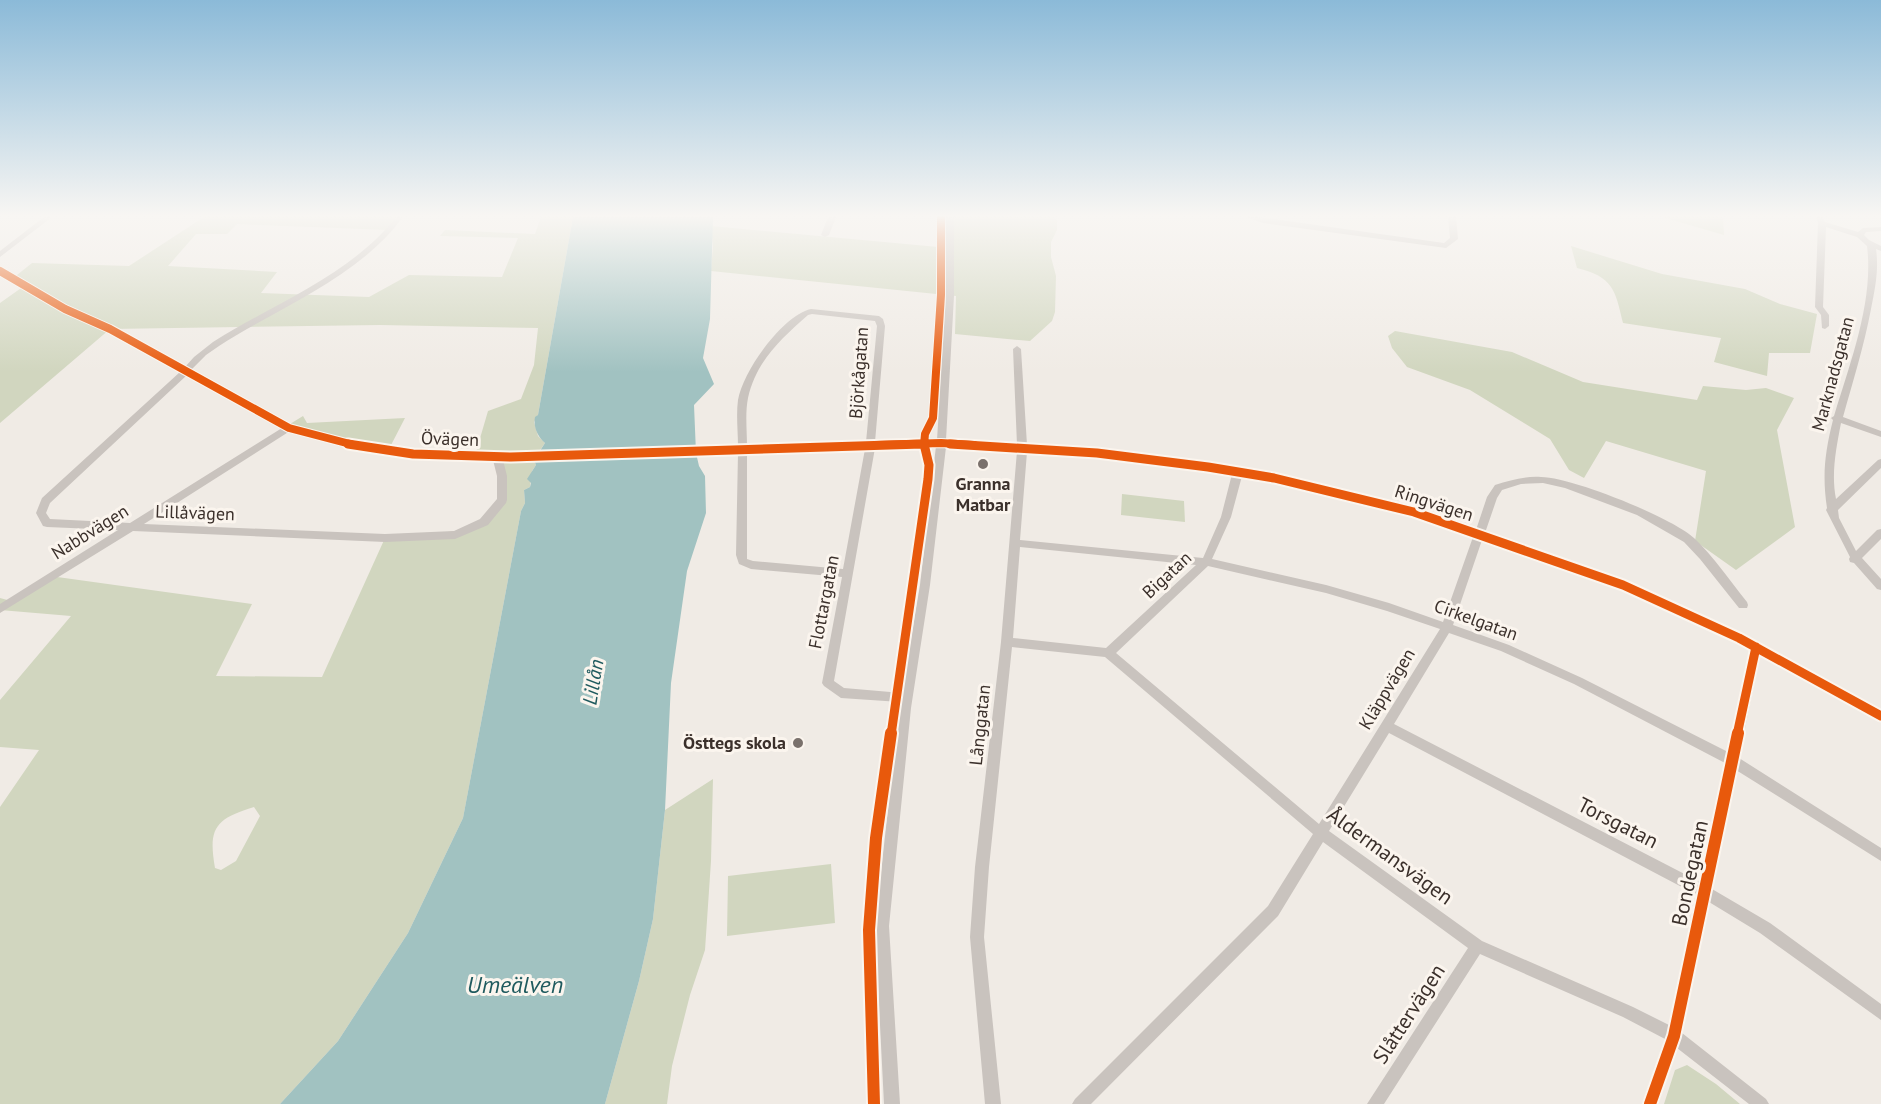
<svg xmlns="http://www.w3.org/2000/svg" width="1881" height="1104" font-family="'PT Sans',sans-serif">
<rect width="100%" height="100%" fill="#f0ebe5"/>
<!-- green -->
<path fill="#d1d6bf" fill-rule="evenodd" d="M204,217H397L388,230L237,224L227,234H196L168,266L277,272L261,293L369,297L409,275L502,277L518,238L440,236L445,230L535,234L541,217H573L538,415L534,422L538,436L545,443L538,453L476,452L488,411L521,399L534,365L538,328L380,325L110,329L0,423V303L24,286L12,279L32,263L129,266Z
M955,217H1054L1057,220V230L1051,242V257L1056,276L1055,312L1052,321L1030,341L955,334L956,296L711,271L713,246L711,226L949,248Z
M1662,217H1723L1724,235Z
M1571,246L1662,274L1745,289L1780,304L1817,314L1810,353H1769L1767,376L1714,362L1721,338L1623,323C1615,289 1613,277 1577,268Z
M1395,331L1512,352L1583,382L1697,400L1703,386L1746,390L1766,388L1794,398L1777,430L1795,527L1736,570L1695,541L1706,471L1606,441L1584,478L1569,470L1550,439L1470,390L1407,367L1392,348L1388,336Z
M303,416L307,423L405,418L390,447L334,437L290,424Z
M497,457L534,460L536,465L532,471L530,487L524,490L525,503L521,511L463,818L408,933L338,1041L280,1104H0V807L39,750L0,747V700L71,616L0,610V598L11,601L50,576L252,604L216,676L322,677L385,538L469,530L502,500ZM254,807L260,816L236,861L221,870L215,868C208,828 215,819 254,807Z
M1122,494L1184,501L1185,522L1121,515Z
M713,779L711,861L705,950L690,995L672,1066L667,1104H605L639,981L653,919L665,810Z
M831,864L835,923L727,936L728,876Z
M1687,1065L1716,1084L1740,1104H1664L1675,1070Z"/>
<!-- water -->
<path fill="#a1c2c1" d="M573,217H713L710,319L703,358L714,384L694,405L696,453L699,466L705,476L706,513L687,571L671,683L665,810L653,919L639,981L605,1104H280L338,1041L408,933L463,818L521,511L525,503L524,490L530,487L531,483L527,479L536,465L534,460L545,443C538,437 533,427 535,417L538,415Z"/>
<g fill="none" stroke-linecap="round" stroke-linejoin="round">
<!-- minor -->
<path fill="#c9c3be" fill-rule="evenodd" d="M44,217H52L0,257V251Z
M396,217H403C358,278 281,306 219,346L206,355L191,370L292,426L365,445L413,451L511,454L738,446C738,431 736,415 738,400C743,371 782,316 811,309L879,316L883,319L885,326L875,442L937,440L946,296V217H954V296L946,440L1017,445L1013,349L1017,346L1021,349L1027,445C1158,454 1288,472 1415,509C1435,514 1455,523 1476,530L1487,497L1495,485C1511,480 1525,476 1541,477C1571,477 1671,517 1694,538C1714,557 1730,581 1747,602L1748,605L1747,608H1739L1700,559L1684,542L1637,515L1565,488L1543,483L1521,484L1502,490L1497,498L1485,533L1627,582L1743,635L1881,710V721L1760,655L1739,758L1881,848V861L1736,770L1712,889L1770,923L1881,1004V1020L1760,933L1709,902L1682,1033L1766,1099L1769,1104H1749L1677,1048L1658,1104H1642L1665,1039L1623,1017L1480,954L1384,1104H1367L1468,948L1323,842L1278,916L1091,1104H1072L1075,1099L1268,906L1313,834L1105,657L1012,647L989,867L984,937L1001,1104H985L970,937L975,867L1001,642L1017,451L946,447L930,585L911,708L889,926L900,1104H884L875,926L900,702L841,698L824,686L822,683L842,577L751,569L739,564L736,555L738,453L503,460L507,476V500L506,503L488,525L455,539L385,542L133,531L0,613V604L118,530L47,527L43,526L36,513L42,498L180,372L107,331L62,311L0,274V269L68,307L113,327L185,367L194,357L213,342C273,304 351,275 396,217ZM812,314L875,321L877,326L866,442L747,446C747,431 745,413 748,398C756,361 781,339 808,315ZM187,375L282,428L130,523L50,519L46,513L50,503ZM290,431L365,451L413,457L493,460L497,476V499L480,519L454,531L385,534L144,524ZM936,446L920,585L902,693L844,688L834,681L875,448ZM865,449L843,569L753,561L747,559V453ZM1027,452L1097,456L1232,474L1221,517L1203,558L1020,540ZM1242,476L1274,481L1412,515L1473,537L1443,622L1389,603L1326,585L1212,559L1231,517ZM1482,540L1619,588L1750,649L1728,752L1582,678L1509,645L1453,625ZM1020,547L1196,565L1106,648L1013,638ZM1208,566L1326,593L1387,611L1440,629L1319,824L1116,653ZM1449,633L1501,651L1574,684L1725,763L1700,882L1394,724ZM1389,733L1697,895L1669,1025L1633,1007L1482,941L1329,831Z
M828,217H836L829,235L825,237L821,235Z
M1246,217H1259L1444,243L1450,238L1448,217H1456L1458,239L1446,248L1263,223Z
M1816,217H1823L1825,222L1858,232L1863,228L1881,227V231L1866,232L1864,235L1869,240L1881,246V251L1876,249C1879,270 1875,289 1871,309C1864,346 1853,381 1843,417L1881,431V437L1841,423C1836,449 1831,474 1836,499L1878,460L1881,459V468L1838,510L1839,518L1856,551L1877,530L1881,529V539L1862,558L1881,579V590L1877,589L1854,563L1850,562L1849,559L1850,557L1826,510L1827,508C1822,475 1825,452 1833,420L1831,418L1834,416C1850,363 1874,301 1867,246L1857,237L1826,227L1823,307L1829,315V326L1825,329L1822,328L1821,315L1815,307L1818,223Z"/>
<defs>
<path id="cycleway-far2" d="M0,271L65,309L110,329L289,428L354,445
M876,445L941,443L974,445
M924,445L925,434L933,418L941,295V217"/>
<path id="cycleway-far1" d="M348,444L413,454L511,457L922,444
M950,444L1097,453L1208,467L1274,478L1414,512L1623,585L1739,638L1881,716
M891,735L928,479L929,465L924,444
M1737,735L1756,647"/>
<path id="cycleway" d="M874,1104L869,930L876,838L891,733
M1650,1104L1674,1036L1738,733"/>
</defs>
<!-- cycleway-far2 casing -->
<use href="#cycleway-far2" stroke="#fbf5ee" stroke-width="10"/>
<!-- cycleway-far1 casing -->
<use href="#cycleway-far1" stroke="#fbf5ee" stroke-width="13"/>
<!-- cycleway casing -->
<use href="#cycleway" stroke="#fbf5ee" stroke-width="16"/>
<!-- cycleway-far2 -->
<use href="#cycleway-far2" stroke="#e8590c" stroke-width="8"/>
<!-- cycleway-far1 -->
<use href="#cycleway-far1" stroke="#e8590c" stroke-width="9"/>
<!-- cycleway -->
<use href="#cycleway" stroke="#e8590c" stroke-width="12"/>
</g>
<!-- sky -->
<linearGradient id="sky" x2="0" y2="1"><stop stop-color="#8bbad8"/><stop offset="0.58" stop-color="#f8f6f3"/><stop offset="1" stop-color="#f8f6f3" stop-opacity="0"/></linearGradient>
<rect width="1881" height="372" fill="url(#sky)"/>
<!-- markers -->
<g fill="#7a716c" stroke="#fbf5ee" stroke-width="2">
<circle cx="983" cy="464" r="6"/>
<circle cx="798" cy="743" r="6"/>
</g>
<g text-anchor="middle" stroke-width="6" stroke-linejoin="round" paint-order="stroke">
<!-- street labels -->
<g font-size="18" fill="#3b302b" stroke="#fbf5ee">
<text transform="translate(859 373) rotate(-86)" y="6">Björkågatan</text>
<text transform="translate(1833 374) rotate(-75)" y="6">Marknadsgatan</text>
<text transform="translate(450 439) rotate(2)" y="6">Övägen</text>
<text transform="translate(1434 503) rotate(18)" y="6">Ringvägen</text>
<text transform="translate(195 513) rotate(2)" y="6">Lillåvägen</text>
<text transform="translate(90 532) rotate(-32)" y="6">Nabbvägen</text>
<text transform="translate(1167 575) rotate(-43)" y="6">Bigatan</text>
<text transform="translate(824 602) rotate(-79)" y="6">Flottargatan</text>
<text transform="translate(1476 620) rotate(20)" y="6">Cirkelgatan</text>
<text transform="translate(1387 689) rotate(-59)" y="6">Kläppvägen</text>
<text transform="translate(980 725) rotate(-84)" y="6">Långgatan</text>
</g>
<!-- poi labels -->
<g font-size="18" font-weight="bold" fill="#3b302b" stroke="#fbf5ee">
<text x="983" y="490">Granna<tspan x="983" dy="21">Matbar</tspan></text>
<text x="786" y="749" text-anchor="end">Östtegs skola</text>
</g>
<!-- water labels -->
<g font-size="20" font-style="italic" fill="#1f5a5e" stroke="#fbf5ee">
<text transform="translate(593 682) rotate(-81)" y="7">Lillån</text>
</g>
<!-- near-street labels -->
<g font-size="21" fill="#3b302b" stroke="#fbf5ee">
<text transform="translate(1618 823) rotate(27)" y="7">Torsgatan</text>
<text transform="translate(1390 856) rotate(36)" y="7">Åldermansvägen</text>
<text transform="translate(1690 873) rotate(-78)" y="7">Bondegatan</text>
<text transform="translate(1409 1014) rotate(-57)" y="7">Slåttervägen</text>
</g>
<!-- near-water labels -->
<g font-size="24" font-style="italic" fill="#1f5a5e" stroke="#fbf5ee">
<text x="515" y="993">Umeälven</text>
</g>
</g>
</svg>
